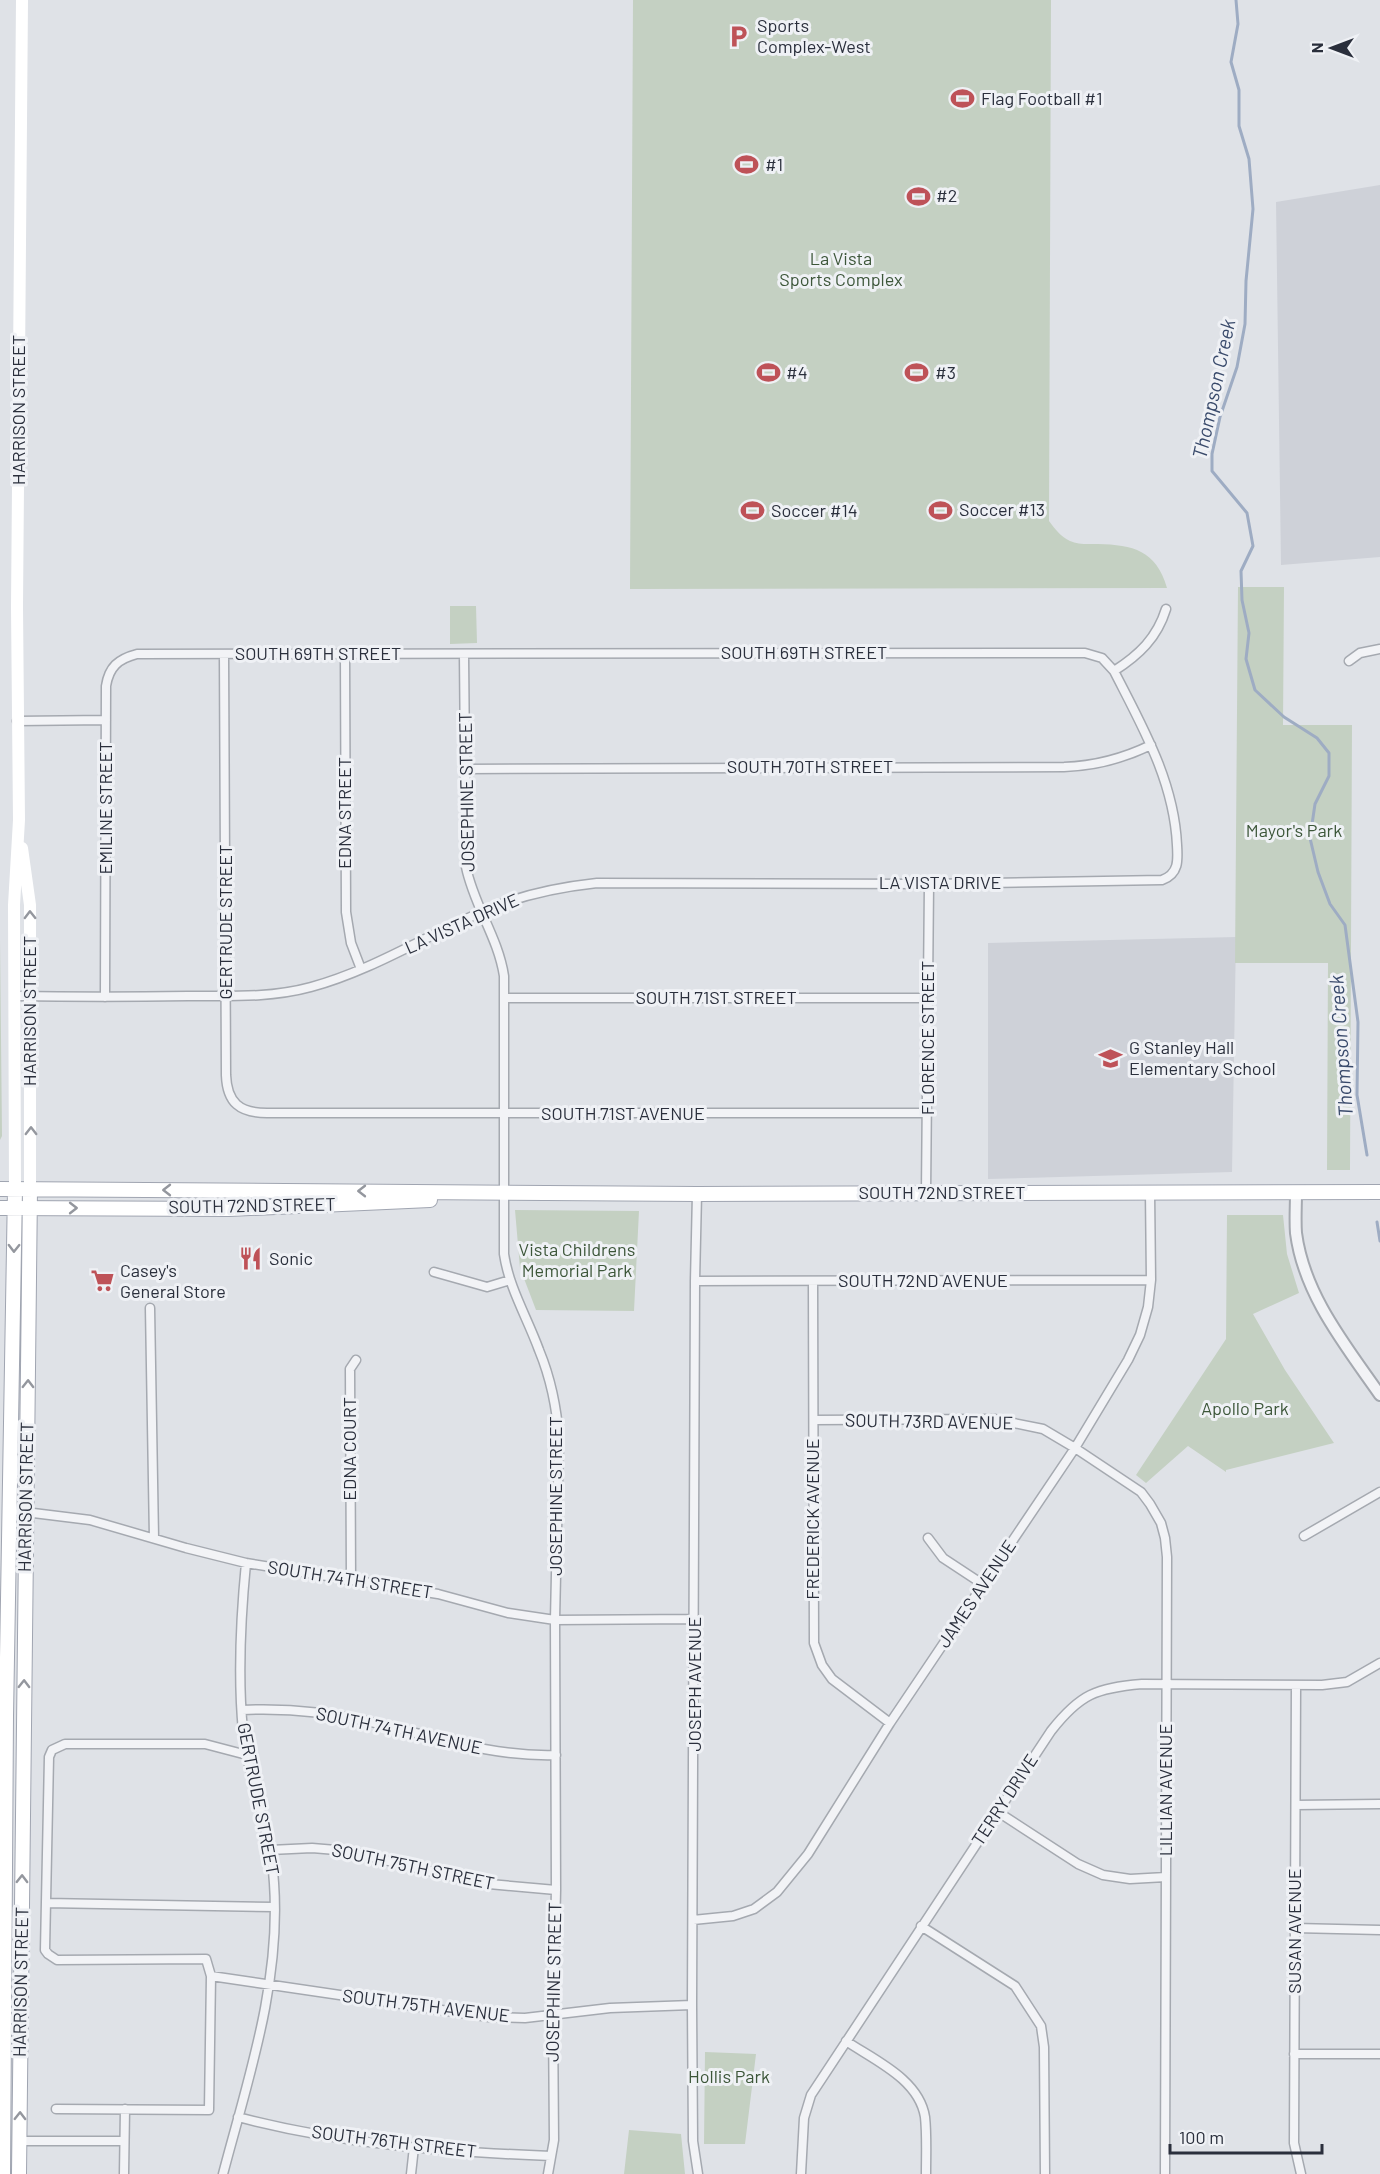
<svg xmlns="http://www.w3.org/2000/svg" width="1380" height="2174" font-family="Barlow,sans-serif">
<rect width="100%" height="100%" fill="#dfe2e7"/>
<!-- built -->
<path fill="#ced1d8" d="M1380,185V557L1281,565L1276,202Z
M1236,937L1232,1172L988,1179V943Z"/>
<!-- green -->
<path fill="#c4d0c2" d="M633,0H1051L1049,521C1055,529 1061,537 1070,541C1078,545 1089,544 1098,544C1133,545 1156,550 1167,588L630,589Z
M1238,587H1284L1283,725H1352L1350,1170H1327L1328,963H1235Z
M450,606H476L477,643L450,644Z
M0,939L2,1136L0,1140Z
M515,1210L639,1211L634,1311L536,1310L520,1268Z
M1227,1215H1283L1287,1254L1299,1293L1253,1314L1285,1370L1334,1443L1226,1470V1472L1188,1446L1146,1483L1136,1475L1226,1339Z
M705,2052L756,2054L745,2144H704Z
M629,2130L681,2134L685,2174H624Z"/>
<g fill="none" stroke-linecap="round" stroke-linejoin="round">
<!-- stream -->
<path stroke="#9eacc3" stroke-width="3" d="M1236,0L1238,24L1231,62L1239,90V126L1249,159L1253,209L1246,281L1245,324L1237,367L1220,417L1212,454V471L1247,513L1253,546L1241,571L1242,600L1249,633L1246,659L1255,690L1284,717L1317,738L1329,753V776L1315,804L1310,838L1318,872L1330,904L1345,925L1358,1022L1357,1095L1367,1155
M1377,1222L1380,1241"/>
<defs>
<path id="minor" d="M224,654L226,1075C227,1103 240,1113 267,1113H927
M345,654L346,912L351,943L361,969
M464,654L466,867C474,906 498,937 504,976V1254C509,1288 527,1317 539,1350C551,1379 557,1409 559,1440L555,1620L556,1890L553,2016L554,2140L548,2174
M1349,661L1360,653L1380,649
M1114,671C1139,655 1157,638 1166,609
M17,721L106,720
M465,769L1064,767C1096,766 1122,759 1151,745
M15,996C73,997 131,997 188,996C229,996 271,998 311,987C374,970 430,933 491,908C525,894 560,887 597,883L929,884L1162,880C1179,874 1178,860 1177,845C1174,781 1142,726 1114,671L1102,658L1085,653L137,654C118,659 109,667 106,686L105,997
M505,998H928
M926,1193L929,884
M697,1194L695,1281L692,2005L693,2141L698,2174
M434,1272L487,1287L510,1280
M695,1281L1151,1280
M813,1281L814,1643L822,1665L832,1679L890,1723
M150,1308L154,1538
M814,1420L994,1419L1043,1429L1075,1448L1141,1492L1150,1504L1161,1523L1165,1538L1167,1557L1165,2174
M9,1510L90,1520L186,1548L246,1563L438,1594L508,1613L555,1620L695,1619
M1304,1536L1380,1492
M928,1538L943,1558L984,1585
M351,1579L350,1369L356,1360
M1296,1686L1294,2143L1301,2174
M242,1710C286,1708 328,1712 371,1722C434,1736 490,1757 556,1755
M247,1755L205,1744H65L52,1750L49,1757L45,1950L48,1954L57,1960L206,1959L211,1976L489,2017L525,2018L610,2008L692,2005
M1296,1805L1380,1804
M998,1812L1078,1864L1103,1875L1130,1879L1166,1877
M270,1850L312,1848L348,1851L478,1883L556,1890
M46,1903L274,1907
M693,1920L733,1916L754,1909L777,1892L808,1854L890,1723L1075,1448L1128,1360L1140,1335L1148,1307L1151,1280L1150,1192
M921,1926L1015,1986L1041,2026L1044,2047L1045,2174
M1295,1928L1380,1930
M846,2041C874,2060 919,2079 925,2117C927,2135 926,2156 926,2174
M1294,2054H1380
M56,2109L209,2110L211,1976
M238,2117C340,2144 446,2152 551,2156
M19,2141H124
M124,2174L125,2109
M223,2174C248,2079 281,1983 274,1883C271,1831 249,1783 243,1731C238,1680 241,1614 246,1563
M411,2174L414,2147
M801,2174L804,2118L811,2095L1051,1731C1080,1694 1096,1688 1142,1684L1322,1685L1347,1682L1380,1663"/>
<path id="tertiary" d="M1296,1192C1296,1206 1295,1220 1296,1233C1304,1295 1346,1346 1380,1395"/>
<path id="primary" d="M0,1189L697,1194L1380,1192
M0,1208L229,1209L430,1200
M3,2174L6,1716L15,1189
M19,2174L30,1189"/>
</defs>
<!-- minor casing -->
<use href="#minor" stroke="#a5a9b0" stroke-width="11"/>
<!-- tertiary casing -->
<use href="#tertiary" stroke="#a5a9b0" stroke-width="14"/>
<!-- primary casing -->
<use href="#primary" stroke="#a0a5b1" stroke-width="16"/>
<!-- minor -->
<use href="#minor" stroke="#f2f3f6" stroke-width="8"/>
<!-- tertiary -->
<use href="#tertiary" stroke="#f2f3f6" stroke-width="10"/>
<!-- secondary -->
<path stroke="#fff" stroke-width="12" d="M22,848L30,905V1189
M15,1189L14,905L19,820L17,607L22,0"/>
<!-- primary -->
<use href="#primary" stroke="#fff" stroke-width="14"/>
</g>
<!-- one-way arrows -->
<defs><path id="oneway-chevron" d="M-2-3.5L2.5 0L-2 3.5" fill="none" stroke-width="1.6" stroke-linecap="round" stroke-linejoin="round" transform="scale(1.5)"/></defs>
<g stroke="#94979e">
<use href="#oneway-chevron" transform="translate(30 915) rotate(-91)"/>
<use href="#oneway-chevron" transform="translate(31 1131) rotate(-90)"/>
<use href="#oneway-chevron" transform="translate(167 1190) rotate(-180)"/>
<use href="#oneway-chevron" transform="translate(362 1191) rotate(-180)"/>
<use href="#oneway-chevron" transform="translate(73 1208)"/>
<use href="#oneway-chevron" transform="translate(14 1248) rotate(91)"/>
<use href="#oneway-chevron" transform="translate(28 1384) rotate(-89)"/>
<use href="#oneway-chevron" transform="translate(24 1684) rotate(-89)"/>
<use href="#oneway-chevron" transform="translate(22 1879) rotate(-89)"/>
<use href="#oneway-chevron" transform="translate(20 2116) rotate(-89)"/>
</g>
<!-- icons -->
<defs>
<symbol id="parking-bare" viewBox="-9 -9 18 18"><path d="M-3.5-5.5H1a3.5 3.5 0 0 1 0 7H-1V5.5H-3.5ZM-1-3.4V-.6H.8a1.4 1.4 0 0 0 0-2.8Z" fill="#be5258" stroke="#eff1f5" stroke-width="2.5" paint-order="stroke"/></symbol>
<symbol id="stadium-bare" viewBox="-9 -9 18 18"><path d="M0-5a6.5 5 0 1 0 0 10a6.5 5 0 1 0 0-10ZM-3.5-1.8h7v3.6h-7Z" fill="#be5258" stroke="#eff1f5" stroke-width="2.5" paint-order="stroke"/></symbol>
<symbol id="school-bare" viewBox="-9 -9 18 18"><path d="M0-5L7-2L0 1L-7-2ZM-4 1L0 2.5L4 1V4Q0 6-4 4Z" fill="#be5258" stroke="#eff1f5" stroke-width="2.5" paint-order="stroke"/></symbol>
<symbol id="restaurant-bare" viewBox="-9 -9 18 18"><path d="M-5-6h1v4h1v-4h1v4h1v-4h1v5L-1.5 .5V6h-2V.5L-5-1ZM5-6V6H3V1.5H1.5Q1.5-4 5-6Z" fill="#be5258" stroke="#eff1f5" stroke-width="2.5" paint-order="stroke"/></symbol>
<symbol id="supermarket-bare" viewBox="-9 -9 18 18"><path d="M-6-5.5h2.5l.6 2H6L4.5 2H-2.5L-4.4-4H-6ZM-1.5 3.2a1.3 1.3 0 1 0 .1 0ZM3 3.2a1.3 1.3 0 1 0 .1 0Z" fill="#be5258" stroke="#eff1f5" stroke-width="2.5" paint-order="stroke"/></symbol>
</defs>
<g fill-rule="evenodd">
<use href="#parking-bare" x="722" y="20" width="33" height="33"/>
<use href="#stadium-bare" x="946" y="82" width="33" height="33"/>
<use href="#stadium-bare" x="730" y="148" width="33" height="33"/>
<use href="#stadium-bare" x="902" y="180" width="33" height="33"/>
<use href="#stadium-bare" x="752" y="356" width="33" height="33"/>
<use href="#stadium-bare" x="900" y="356" width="33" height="33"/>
<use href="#stadium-bare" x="924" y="494" width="33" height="33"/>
<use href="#stadium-bare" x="736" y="494" width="33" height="33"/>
<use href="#school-bare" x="1094" y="1042" width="33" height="33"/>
<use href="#restaurant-bare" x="234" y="1242" width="33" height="33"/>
<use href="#supermarket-bare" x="86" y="1264" width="33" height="33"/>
</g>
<g text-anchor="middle" stroke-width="6" stroke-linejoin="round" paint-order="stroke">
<!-- poi labels -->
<g font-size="18" fill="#2a2f3c" stroke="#eff1f5" text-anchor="start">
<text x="757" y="32">Sports<tspan x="757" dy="21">Complex-West</tspan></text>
<text x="981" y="105">Flag Football #1</text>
<text x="765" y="171">#1</text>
<text x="936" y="202">#2</text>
<text x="786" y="379">#4</text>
<text x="935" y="379">#3</text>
<text x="959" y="516">Soccer #13</text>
<text x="771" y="517">Soccer #14</text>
<text x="1129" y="1054">G Stanley Hall<tspan x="1129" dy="21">Elementary School</tspan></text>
<text x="269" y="1265">Sonic</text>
<text x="120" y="1277">Casey's<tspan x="120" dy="21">General Store</tspan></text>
</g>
<!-- park labels -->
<g font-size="18" fill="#3c5639" stroke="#eff1f5">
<text x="841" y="265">La Vista<tspan x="841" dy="21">Sports Complex</tspan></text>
<text x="1294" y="837">Mayor's Park</text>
<text x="577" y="1256">Vista Childrens<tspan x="577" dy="21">Memorial Park</tspan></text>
<text x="1245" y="1415">Apollo Park</text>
<text x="729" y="2083">Hollis Park</text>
</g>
<!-- street labels -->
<g font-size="18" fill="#2a2f3c" stroke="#eff1f5">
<text transform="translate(19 410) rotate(-90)" y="6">HARRISON STREET</text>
<text x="804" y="659">SOUTH 69TH STREET</text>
<text x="318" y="660">SOUTH 69TH STREET</text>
<text x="810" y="773">SOUTH 70TH STREET</text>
<text transform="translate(467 792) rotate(-91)" y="6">JOSEPHINE STREET</text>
<text transform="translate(106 808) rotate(-90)" y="6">EMILINE STREET</text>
<text transform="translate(345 813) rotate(-90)" y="6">EDNA STREET</text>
<text x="940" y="889">LA VISTA DRIVE</text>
<text transform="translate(226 922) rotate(-90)" y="6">GERTRUDE STREET</text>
<text transform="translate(462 924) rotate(-24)" y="6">LA VISTA DRIVE</text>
<text x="716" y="1004">SOUTH 71ST STREET</text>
<text transform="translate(30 1011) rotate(-90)" y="6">HARRISON STREET</text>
<text transform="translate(928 1038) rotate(-90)" y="6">FLORENCE STREET</text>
<text x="623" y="1120">SOUTH 71ST AVENUE</text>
<text x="942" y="1199">SOUTH 72ND STREET</text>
<text transform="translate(252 1206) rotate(-1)" y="6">SOUTH 72ND STREET</text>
<text x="923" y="1287">SOUTH 72ND AVENUE</text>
<text transform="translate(929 1422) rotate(1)" y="6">SOUTH 73RD AVENUE</text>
<text transform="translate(350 1449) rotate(-90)" y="6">EDNA COURT</text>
<text transform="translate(556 1496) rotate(-90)" y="6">JOSEPHINE STREET</text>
<text transform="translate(26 1497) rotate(-89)" y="6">HARRISON STREET</text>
<text transform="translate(813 1519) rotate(-90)" y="6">FREDERICK AVENUE</text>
<text transform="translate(350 1580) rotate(9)" y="6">SOUTH 74TH STREET</text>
<text transform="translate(977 1594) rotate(-56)" y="6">JAMES AVENUE</text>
<text transform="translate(695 1684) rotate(-90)" y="6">JOSEPH AVENUE</text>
<text transform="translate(399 1731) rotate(12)" y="6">SOUTH 74TH AVENUE</text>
<text transform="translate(1166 1790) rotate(-90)" y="6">LILLIAN AVENUE</text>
<text transform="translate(258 1799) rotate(79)" y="6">GERTRUDE STREET</text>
<text transform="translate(1005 1800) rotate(-57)" y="6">TERRY DRIVE</text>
<text transform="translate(413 1867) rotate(12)" y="6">SOUTH 75TH STREET</text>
<text transform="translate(1295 1931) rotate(-90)" y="6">SUSAN AVENUE</text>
<text transform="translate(21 1982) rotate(-89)" y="6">HARRISON STREET</text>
<text transform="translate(554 1982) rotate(-89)" y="6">JOSEPHINE STREET</text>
<text transform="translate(426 2006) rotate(7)" y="6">SOUTH 75TH AVENUE</text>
<text transform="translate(394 2142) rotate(7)" y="6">SOUTH 76TH STREET</text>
</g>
<!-- water labels -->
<g font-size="20" font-style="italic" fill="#394a6b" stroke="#eff1f5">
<text transform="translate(1214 389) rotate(-78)" y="7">Thompson Creek</text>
<text transform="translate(1341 1046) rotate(-94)" y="7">Thompson Creek</text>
</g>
</g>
<!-- north arrow -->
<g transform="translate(1332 48) rotate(270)" stroke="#eff1f5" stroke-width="4.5" paint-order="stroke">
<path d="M0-4.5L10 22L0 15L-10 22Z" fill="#2a2f3c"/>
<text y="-9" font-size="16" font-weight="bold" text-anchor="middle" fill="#2a2f3c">N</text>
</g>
<!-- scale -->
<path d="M1170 2144v9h152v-9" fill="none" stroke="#2a2f3c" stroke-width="3"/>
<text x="1179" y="2144" font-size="18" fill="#2a2f3c" stroke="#eff1f5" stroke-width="4.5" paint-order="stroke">100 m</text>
</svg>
